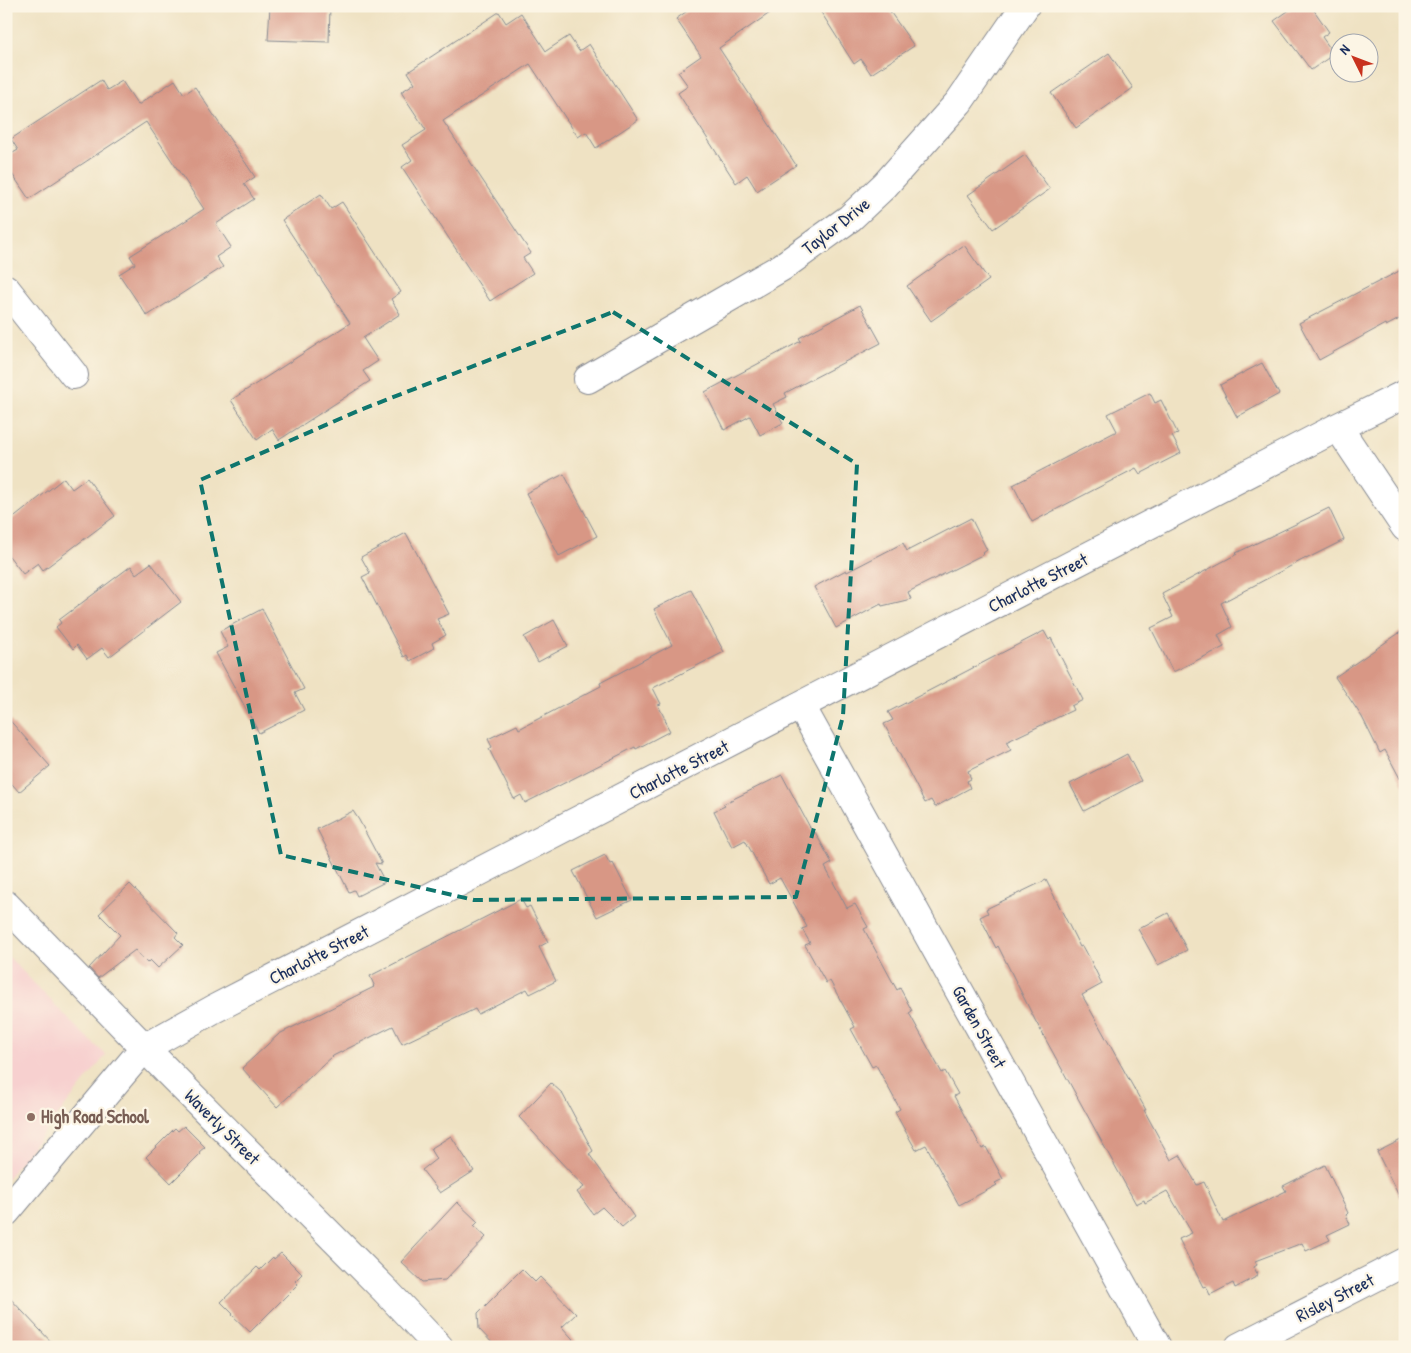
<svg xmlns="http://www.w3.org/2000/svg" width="1411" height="1353" font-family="'Patrick Hand',sans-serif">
<rect width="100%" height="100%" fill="#fcf5e5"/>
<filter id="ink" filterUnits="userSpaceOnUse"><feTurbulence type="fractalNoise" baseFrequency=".02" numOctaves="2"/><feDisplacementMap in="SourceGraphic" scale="10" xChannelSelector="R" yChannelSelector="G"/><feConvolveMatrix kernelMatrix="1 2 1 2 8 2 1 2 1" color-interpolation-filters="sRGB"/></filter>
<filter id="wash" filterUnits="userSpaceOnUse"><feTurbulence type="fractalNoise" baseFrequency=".0096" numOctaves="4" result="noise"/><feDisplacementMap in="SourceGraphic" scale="20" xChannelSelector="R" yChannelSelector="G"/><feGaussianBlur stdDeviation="1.12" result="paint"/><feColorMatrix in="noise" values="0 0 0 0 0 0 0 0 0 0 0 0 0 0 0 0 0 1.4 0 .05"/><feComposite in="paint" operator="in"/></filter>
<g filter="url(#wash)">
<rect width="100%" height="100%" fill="#efe2c3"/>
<!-- built -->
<path fill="#f7d0cf" d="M6,954L78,1029L106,1055L6,1180Z"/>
<g id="blocks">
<!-- building -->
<path fill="#d89785" d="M270,6H330L329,42L268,40Z
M694,6H780L719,48L796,165L757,191L747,175L736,183L678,93L688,86L678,72L701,56L676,19Z
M817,6H886L914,46L871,74L861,59L854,64Z
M1295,6H1311L1329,32L1322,37L1334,54L1311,70L1274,21Z
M499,12L506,23L521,13L546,51L569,36L579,51L589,44L638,120L596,148L586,132L578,137L530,64L443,121L531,253L523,258L533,273L490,301L402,167L412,160L402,145L426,130L401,92L415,83L408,72Z
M1109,53L1133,88L1076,128L1051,93Z
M101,80L107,90L122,81L138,105L175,80L184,94L195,87L255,177L244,184L254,199L216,224L231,247L216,257L223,267L147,316L119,274L135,264L130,256L204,209L146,122L29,199L6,165V157L18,150L11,139Z
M1025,155L1050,189L993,229L968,195Z
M321,194L331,209L342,202L401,292L391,299L400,314L363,338L378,361L363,371L370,381L279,440L272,429L257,440L231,400L350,323L282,220Z
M964,245L989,280L931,321L907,286Z
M1405,268V316L1386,326L1385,324L1319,360L1299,323Z
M860,305L881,343L785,393L787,397L773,404L783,423L760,435L750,416L724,430L705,392L801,341L799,338Z
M1262,363L1279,394L1237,417L1220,385Z
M1150,393L1155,403L1161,400L1178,434L1172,436L1181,453L1140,474L1136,468L1032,522L1013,485L1117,431L1108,414Z
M564,474L597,536L559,556L526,493Z
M64,478L72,489L87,478L115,516L43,570L38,563L23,574L6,552V524Z
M1329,508L1344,540L1306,559V558L1221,603L1232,627L1218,635L1224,647L1173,672L1151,628L1173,617L1162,594L1237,554L1236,553Z
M971,518L987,550L983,553L984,554L908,592L911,599L882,606L881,604L836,628L814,587L846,570L847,572L903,543L907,551Z
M406,533L449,614L437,619L446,635L432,643L434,648L410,661L407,655L404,657L362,577L370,573L361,557Z
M151,563L181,602L109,657L102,648L87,659L77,645L73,649L56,627L61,623L59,620L131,566L136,574Z
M691,590L724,652L653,688L661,704L658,705L666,721L665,722L670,731L636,749L635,747L525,803L521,795L514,799L489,749L492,747L488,739L517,725L519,729L601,686L600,683L672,645L654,609Z
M262,609L304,689L295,693L304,710L259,733L216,653L228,647L220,631Z
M554,620L568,646L538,662L524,637Z
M1405,629V788L1385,750L1380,753L1362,717L1335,677Z
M1044,631L1049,640L1051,638L1083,700L1071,706L1073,710L1006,742L1011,750L968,771L971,779L967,781L970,788L935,807L931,800L925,803L884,724L893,720L888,712Z
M6,716L50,766L19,792L6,777Z
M1127,754L1141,781L1084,811L1070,784Z
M782,775L813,833L815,832L832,863L825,867L847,908L855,904L868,927L864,929L897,990L900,988L912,1011L909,1013L942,1073L945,1071L958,1094L954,1096L982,1149L986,1147L1003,1179L995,1183L997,1185L959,1205L926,1145L916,1150L902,1125L895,1112L900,1109L876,1065L872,1067L851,1029L855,1027L830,981L826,983L805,945L810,943L802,929L807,927L780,878L769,884L745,840L732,847L714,811L725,806L723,804Z
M353,811L359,820L382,864L375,863L385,882L357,896L354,890L349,892L317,829Z
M605,855L610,864L613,863L632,900L597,917L573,871Z
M1046,880L1080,947L1082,946L1087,955H1088L1102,984L1082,995L1146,1110H1144L1171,1160L1180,1155L1197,1185L1204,1182L1223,1222L1286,1191L1283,1186L1325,1165L1348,1213L1346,1215L1350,1224L1327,1235L1330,1240L1306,1251L1302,1243L1255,1261L1257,1265L1254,1267L1258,1276L1235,1288L1233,1283L1210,1295L1206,1286L1203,1287L1179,1239L1192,1233L1167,1191L1145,1203L1144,1200L1136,1204L1035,1020L998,946L996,948L980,917L988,913L986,909Z
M130,884L178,933L175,937L183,945L158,968L150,960L147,963L135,950L98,978L89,968L120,935L99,914Z
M521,899L526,908L530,906L548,942L539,947L556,981L530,994L527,989L478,1014L475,1009L402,1044L393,1026L333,1056L277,1107L242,1068L279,1034L374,987L373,986L374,985L370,976Z
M1168,913L1187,950L1158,965L1138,929Z
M551,1083L562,1093L593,1151L589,1154L634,1217L622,1227L602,1207L593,1214L577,1192L584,1187L519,1117Z
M184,1126L205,1147L199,1152L200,1154L171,1183L146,1157L175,1128L178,1131Z
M451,1136L474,1171L440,1193L422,1170L436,1159L430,1149Z
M1405,1138V1208L1377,1152Z
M457,1202L478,1222L474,1226L486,1237L445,1280L422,1282L401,1262Z
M281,1253L302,1274L295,1281L298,1284L250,1332L232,1315L233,1314L221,1302L257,1267L260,1270L273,1257L274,1259Z
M522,1269L535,1282L540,1277L576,1314L562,1327L580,1347H496L479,1329L478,1313Z
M6,1294L56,1347H6Z"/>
</g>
</g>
<g filter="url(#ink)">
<use href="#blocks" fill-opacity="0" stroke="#858890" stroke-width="1"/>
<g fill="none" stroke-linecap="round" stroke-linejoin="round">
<defs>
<path id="minor" d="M6,289L74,375
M588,379L782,267L850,218L885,185L959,102L1025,6
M1338,427L1405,527
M801,706L1157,1347
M6,905L169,1073L384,1289L439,1347
M6,1212L144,1048L214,1009L1338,427L1405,394
M1239,1347L1405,1262"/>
</defs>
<!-- minor casing -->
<use href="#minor" stroke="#858890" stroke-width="30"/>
<!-- minor -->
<use href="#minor" stroke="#fff" stroke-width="28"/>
</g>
</g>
<!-- marked area -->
<path fill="none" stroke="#0f766e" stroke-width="4" stroke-dasharray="10 6" stroke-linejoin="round" d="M613,312L857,464L843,716L796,897L474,900L281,855L200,480L360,410Z"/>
<!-- markers -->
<circle fill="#8d6e63" stroke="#fcf5e5" stroke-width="2" cx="31" cy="1117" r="5"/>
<g text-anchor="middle" stroke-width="4.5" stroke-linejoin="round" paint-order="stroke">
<!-- street labels -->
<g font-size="18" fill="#1b2f5e" stroke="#fcf5e5">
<text transform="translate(836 226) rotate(-38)" y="6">Taylor Drive</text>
<text transform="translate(1038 583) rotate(-27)" y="6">Charlotte Street</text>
<text transform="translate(679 770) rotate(-27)" y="6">Charlotte Street</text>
<text transform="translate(319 955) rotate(-27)" y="6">Charlotte Street</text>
<text transform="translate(979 1027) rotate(61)" y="6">Garden Street</text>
<text transform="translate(222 1127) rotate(45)" y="6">Waverly Street</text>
<text transform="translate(1335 1298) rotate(-27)" y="6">Risley Street</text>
</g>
<!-- education labels -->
<g font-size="18" font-weight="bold" fill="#785e54" stroke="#fcf5e5" text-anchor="start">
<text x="41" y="1123">High Road School</text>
</g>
</g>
<!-- margin -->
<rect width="1411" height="1353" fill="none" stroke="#fcf5e5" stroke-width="25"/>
<!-- north arrow -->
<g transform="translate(1354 58) rotate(312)"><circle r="24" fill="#fcf5e5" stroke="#a2a6af"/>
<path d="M0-4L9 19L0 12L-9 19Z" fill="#c8321e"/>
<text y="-8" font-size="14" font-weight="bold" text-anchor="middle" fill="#1b2f5e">N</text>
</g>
</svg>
